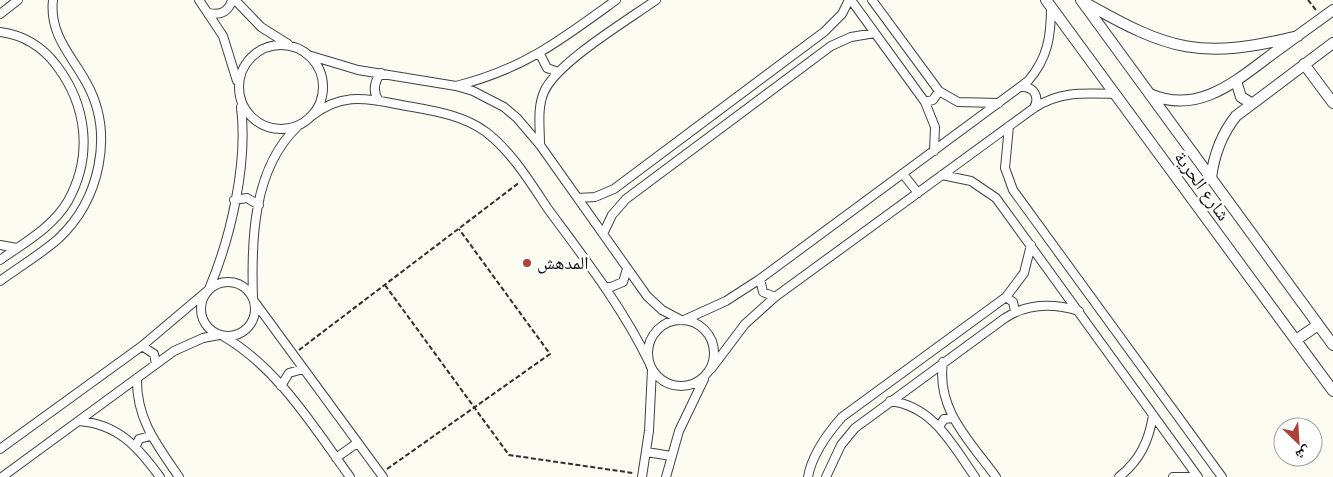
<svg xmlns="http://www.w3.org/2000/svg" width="1333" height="477" font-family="'Times New Roman','Noto Naskh Arabic',serif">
<rect width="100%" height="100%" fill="#fdfcf2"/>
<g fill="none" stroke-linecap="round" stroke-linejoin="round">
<defs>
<path id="minor" d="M199,0L223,36L237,81
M235,0L261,27L288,44
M851,0L925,102L935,127L934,151
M872,0L939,91L958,102L999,103
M209,13C221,16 229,11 232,0
M0,14L18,0
M0,32C24,35 42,46 57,66C87,106 93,156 68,201C53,227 24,243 0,260
M239 87a42 42 0 1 1 84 0a42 42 0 1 1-84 0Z
M540,54L547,68L558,72
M308,55L358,70L456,86L473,91L504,107L517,118L540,145L647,296L662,310L681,320
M456,86C524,69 561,40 616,0
M1021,87C1034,86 1040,97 1034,108
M379,101C372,91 374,82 381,73
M925,102L933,100L939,91
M310,117C339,94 362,97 396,104C427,110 460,113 486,132C512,152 530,182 548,209C585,259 623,308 650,364
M1009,126L1005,168L1013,190L1222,477
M540,145C540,127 537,108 544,92C556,63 628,20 656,0
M903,174L918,193
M942,175L971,181L996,198L1198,477
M578,198L595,197L614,189L824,32L842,14L849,0
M234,200L247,198L259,205
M603,234L612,215L626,199L831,46L851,37L875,33
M0,245L17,248
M760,279L763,292L775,297
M0,281C19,267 41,254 58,239C100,200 115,133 86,82C71,55 49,34 53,0
M201 309a27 27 0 1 1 54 0a27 27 0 1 1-54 0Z
M605,287H611L623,282L627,269
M209,289C231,237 248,163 241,107
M1006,297L1013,302L1015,311
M253,298C251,240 253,169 297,127
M254,301L383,477
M684,320L726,301L760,279L1028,81C1048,58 1051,36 1051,7
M648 353a33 33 0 1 1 66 0a33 33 0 1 1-66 0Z
M223,336C278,368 313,426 350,477
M142,346L154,354L156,364
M943,362C936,410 970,441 996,477
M711,369L745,324L775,297L1034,108C1060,91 1085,93 1115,94
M137,378C136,419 157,445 179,477
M281,386L289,373L303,369
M890,401C933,406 952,444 975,477
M79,421C118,424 138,447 160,477
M939,427L944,419L953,418
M136,446L139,439L150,436
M0,449L142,346L207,291
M647,452L671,456
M336,458L357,443
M2,477L174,351L203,338L219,335
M642,477L649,431L652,369
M666,477L679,431L704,379
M808,477C812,454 827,434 842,417L1006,297L1024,273L1031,245
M826,477L841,445L855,428L1005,318C1028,303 1053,303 1079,311
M1119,477C1140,460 1149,441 1153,415
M1173,477H1195"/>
<path id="tertiary" d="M1046,0L1333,391
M1081,0L1333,345
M1084,2C1170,51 1200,60 1298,36
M1304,64L1333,103
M1236,81L1241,97L1251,103
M1150,94C1197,115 1235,82 1271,55C1292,40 1312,25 1333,10
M1211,178C1214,154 1221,135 1236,116L1333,43
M1296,340L1318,325"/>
</defs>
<!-- minor casing -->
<use href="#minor" stroke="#414141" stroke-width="10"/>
<!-- tertiary casing -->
<use href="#tertiary" stroke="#414141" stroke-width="12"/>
<!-- path -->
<path stroke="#303030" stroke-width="2" stroke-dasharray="5 2.5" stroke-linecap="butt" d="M1308,0L1316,10
M385,285L509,455L633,473
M299,350L520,182
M387,469L550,354L459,229"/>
<!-- minor -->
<use href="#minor" stroke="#fff" stroke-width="8"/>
<!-- tertiary -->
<use href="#tertiary" stroke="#fff" stroke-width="10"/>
</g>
<!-- markers -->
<circle fill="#ad4037" stroke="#fff" stroke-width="2" cx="527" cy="263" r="5"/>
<g text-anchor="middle" stroke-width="5" stroke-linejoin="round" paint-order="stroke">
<!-- street labels -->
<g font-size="18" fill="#0e0e0e" stroke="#fff">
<text transform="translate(1202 186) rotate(54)" y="6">شارع الحرية</text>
</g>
<!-- poi labels -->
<g font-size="18" fill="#0e0e0e" stroke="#fff" text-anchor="start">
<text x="537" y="269">المدهش</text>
</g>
</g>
<!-- north arrow -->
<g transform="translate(1298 442) rotate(155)"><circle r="24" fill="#ffffff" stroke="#9f9f9f"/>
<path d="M0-4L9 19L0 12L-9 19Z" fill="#ad4037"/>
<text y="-8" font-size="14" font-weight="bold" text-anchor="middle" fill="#0e0e0e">ش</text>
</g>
</svg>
